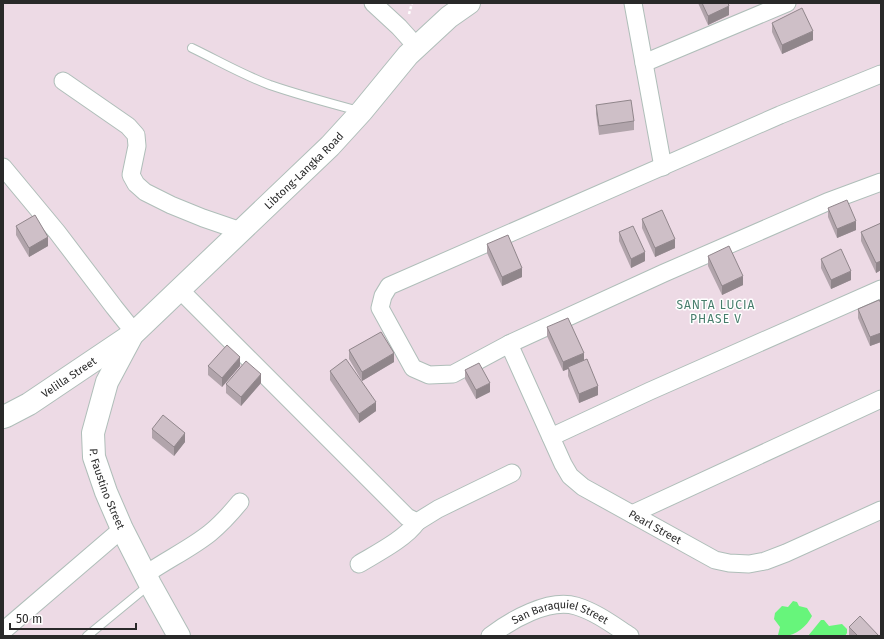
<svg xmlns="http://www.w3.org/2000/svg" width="884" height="639" font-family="'Fira Sans',sans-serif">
<rect width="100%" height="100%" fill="#eddae5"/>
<!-- water -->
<path fill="#67f57b" d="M793,601L797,602L799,606L807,608L812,616C806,628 792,639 778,635L780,627L774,619L775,613L782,606L788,607Z
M821,620H824L829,626L842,624L847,629V633L845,636H808Z"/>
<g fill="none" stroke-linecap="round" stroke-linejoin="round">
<defs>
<path id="lane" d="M192,48C217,60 243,75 270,85C299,95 329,103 359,111
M87,636L149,585"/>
<g id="street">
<path d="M373,3L399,27L417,47"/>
<path d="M633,3L663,167"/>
<path d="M644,63L787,3"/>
<path d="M881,74L780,115L389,286L383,296L380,308L413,368L429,375L453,374L509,344L664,273L827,202L881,182"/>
<path d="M63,81L128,126L136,135L137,146L131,175L136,184L145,192L171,205L203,218L241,231"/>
<path d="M3,167L57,232L114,307L134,332"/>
<path d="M180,290L407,517L417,522L438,509L512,473"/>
<path id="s1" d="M509,344L563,464L570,476L583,487L715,560L729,563L749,564L765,561L786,553L881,510"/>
<path d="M551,437L650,391L881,289"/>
<path d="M632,514L881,399"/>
<path d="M359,564C377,553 405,539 417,522"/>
<path d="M145,575C166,560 190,549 210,533C221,524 231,513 240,502"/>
<path d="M3,631L122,529"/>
<path id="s2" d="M490,636C511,620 549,598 576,606C596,612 613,625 630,636"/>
</g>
<g id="secondary">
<path id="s3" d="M131,337L107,382L93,433L94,457L106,492L122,529L150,584L179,636"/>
<path id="s4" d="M3,417L6,416L29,404L133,334L330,146L362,111L408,55L449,17L469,3"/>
</g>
</defs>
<!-- lane casing -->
<use href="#lane" stroke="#afbeb9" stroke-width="10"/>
<!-- street casing -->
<use href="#street" stroke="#afbeb9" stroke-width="19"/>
<!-- secondary casing -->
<use href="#secondary" stroke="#afbeb9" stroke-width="24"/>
<!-- path -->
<path stroke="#fff" stroke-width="2.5" stroke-dasharray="3 2" stroke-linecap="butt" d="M409,14L412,3"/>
<!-- lane -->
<use href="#lane" stroke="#fff" stroke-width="8"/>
<!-- street -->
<use href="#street" stroke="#fff" stroke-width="17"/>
<!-- secondary -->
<use href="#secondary" stroke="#fff" stroke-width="22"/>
</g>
<!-- wall -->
<path fill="#b1a4ab" d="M698,3H728L729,15L708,25Z
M772,23L813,40L782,54L772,32Z
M596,105L634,121V130L599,135L596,114Z
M828,208L856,230L837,238L828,217Z
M642,219L675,248L655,257L642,228Z
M881,223V270L876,273L861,241V232Z
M16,226L48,246L29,257L16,235Z
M619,232L645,261L631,268L619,241Z
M487,244L522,277L502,286L487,253Z
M708,256L743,285L722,295L708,266Z
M821,259L851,280L831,289L821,268Z
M881,303V342L870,346L858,318V309Z
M547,327L584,360L598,395L579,403L568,376V369L563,371L547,336Z
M349,350L394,362L362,381L349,359Z
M208,366H240L222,387L208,375Z
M465,370L490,392L476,399L465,379Z
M330,371L376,411L359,423L330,380Z
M261,383L241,406L226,393V384Z
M152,429L185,442L174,456L152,438Z
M849,627L879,636H849Z"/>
<!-- shaded-wall -->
<path fill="#90868b" d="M729,6V15L708,25V16Z
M813,31V40L782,54V45Z
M856,221V230L837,238V229Z
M48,237V246L29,257V248Z
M675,239V248L655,257V248Z
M645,252V261L631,268V259Z
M881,261V270L876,273V263Z
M522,268V277L502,286V277Z
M851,271V280L831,289V280Z
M743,276V285L722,295V286Z
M881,333V342L870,346V337Z
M394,353V362L362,381V372Z
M584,353V362L568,367V369L563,371V362Z
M240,357V366L222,387V378Z
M261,374V383L241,406V397Z
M490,383V392L476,399V390Z
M598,386V395L579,403V394Z
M376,402V411L359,423V414Z
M185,433V442L174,456V447Z"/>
<!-- building -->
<path fill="#cebfc7" stroke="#90868b" d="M702,3H728L729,6L708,16Z
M802,8L813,31L782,45L772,23Z
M631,100L634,121L599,126L596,105Z
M847,200L856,221L837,229L828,208Z
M662,210L675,239L655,248L642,219Z
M35,215L48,237L29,248L16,226Z
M881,223V261L876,263L861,232Z
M633,226L645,252L631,259L619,232Z
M508,235L522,268L502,277L487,244Z
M729,246L743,276L722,286L708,256Z
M841,249L851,271L831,280L821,259Z
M879,300L881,303V333L870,337L858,309Z
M568,318L584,353L563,362L547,327Z
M381,332L394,353L362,372L349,350Z
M227,345L240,357L222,378L208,366Z
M346,359L376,402L359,414L330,371Z
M587,359L598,386L579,394L568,367Z
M246,361L261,374L241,397L226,384Z
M479,363L490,383L476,390L465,370Z
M163,415L185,433L174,447L152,429Z
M860,616L879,636H858L849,627Z"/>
<g text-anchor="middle" stroke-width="3" stroke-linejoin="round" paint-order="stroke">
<!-- street labels -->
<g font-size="11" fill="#292929" stroke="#fff">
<text dy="4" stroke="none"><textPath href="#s4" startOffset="391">Libtong-Langka Road</textPath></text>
<text dy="4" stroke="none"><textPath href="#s4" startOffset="77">Velilla Street</textPath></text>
<text dy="4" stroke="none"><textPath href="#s3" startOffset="162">P. Faustino Street</textPath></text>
<text dy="4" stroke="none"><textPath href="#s1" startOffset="245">Pearl Street</textPath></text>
<text dy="4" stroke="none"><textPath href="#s2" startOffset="78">San Baraquiel Street</textPath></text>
</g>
<!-- neighbourhood labels -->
<g font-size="12" letter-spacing="1" fill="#477d6c" stroke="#fff">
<text x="716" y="309">SANTA LUCIA<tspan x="716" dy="14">PHASE V</tspan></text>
</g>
</g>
<!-- border -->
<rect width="884" height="639" fill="none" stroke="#292929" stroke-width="8"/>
<!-- scale -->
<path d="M10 623v6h126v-6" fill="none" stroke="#292929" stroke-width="2"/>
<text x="16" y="623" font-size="12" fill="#292929" stroke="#ffffff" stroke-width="3" paint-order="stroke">50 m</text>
</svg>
